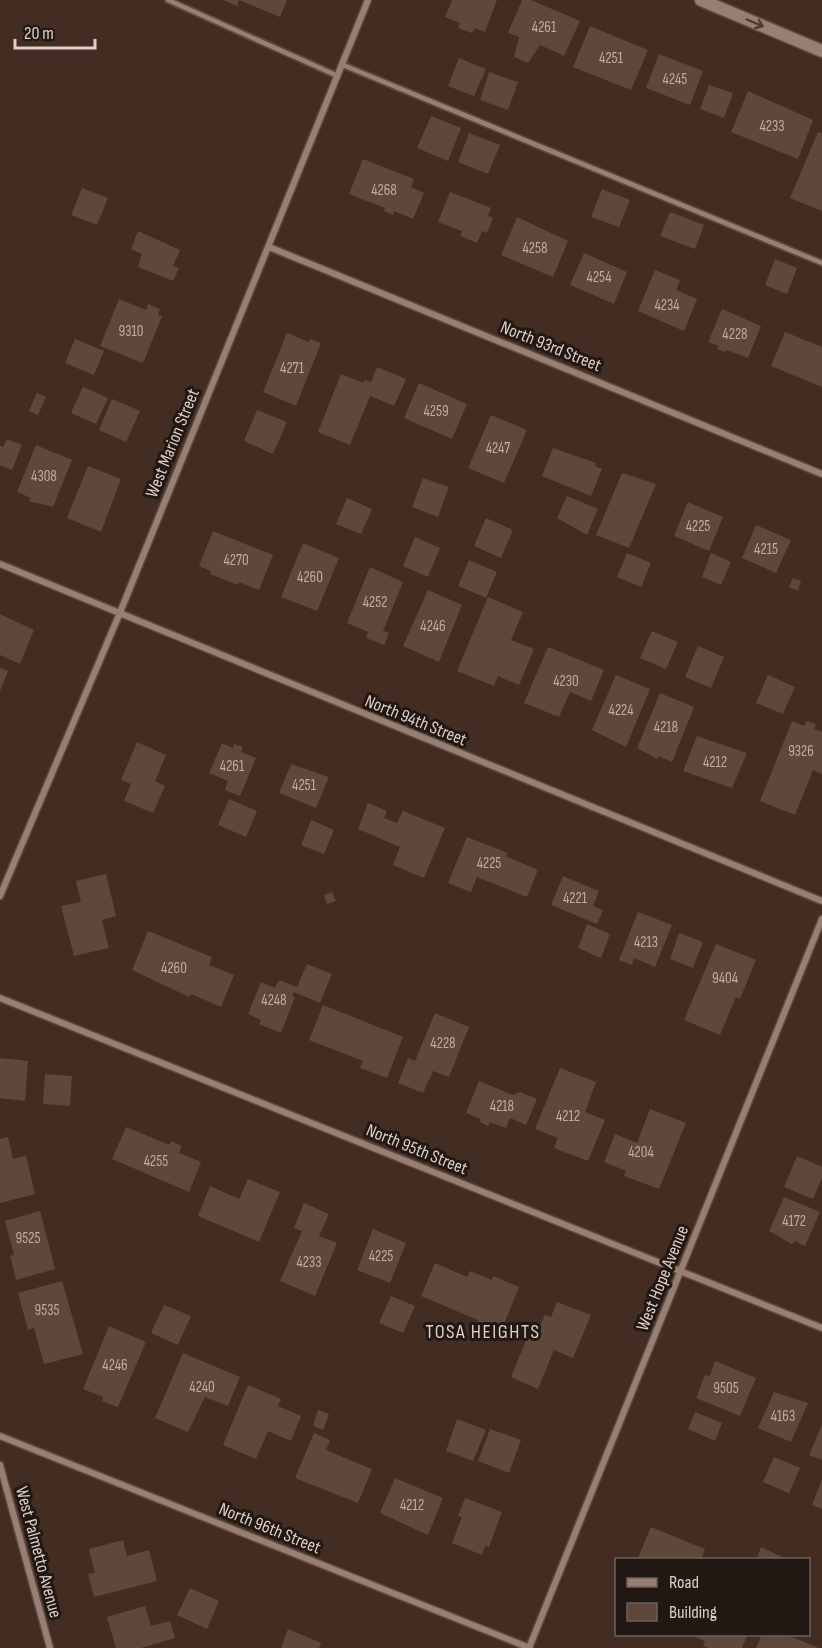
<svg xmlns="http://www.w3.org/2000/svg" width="822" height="1648" font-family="'Sofia Sans Condensed',sans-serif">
<rect width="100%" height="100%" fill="#432d22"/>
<!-- building -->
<path fill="#5f473b" d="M223,0H287L280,17L239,0L237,6Z
M452,0H497L485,32L475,28L472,33L458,28L460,23L445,17Z
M522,0H531L580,21L564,56L540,45L528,63L514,57L519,37L508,33Z
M590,26L648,50L631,90L573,67Z
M659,54L703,71L690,105L646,88Z
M459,58L486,69L474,96L448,86Z
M489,72L518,82L508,110L480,100Z
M709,85L733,93L724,118L700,109Z
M748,91L813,120L798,159L731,132Z
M431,116L461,128L448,161L417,148Z
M818,132L822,133V211L790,198Z
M469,133L500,145L488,174L458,162Z
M363,159L414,179L411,187L424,193L413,219L394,211L393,215L384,211L385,208L349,194Z
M82,188L108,198L97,225L71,215Z
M602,189L630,200L619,227L591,217Z
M450,192L491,208L488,216L493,218L487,233L482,231L477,243L460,236L462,231L438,222Z
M670,212L704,225L695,249L660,236Z
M517,217L568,241L553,277L501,255Z
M138,231L180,250L173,266L179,268L173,281L138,267L142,254L131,249Z
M584,253L627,272L614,304L570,285Z
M775,259L797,268L787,294L765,285Z
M655,270L680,280L676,290L697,299L684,331L638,311Z
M119,299L146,310L148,304L160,309L158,315L162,316L143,363L100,346Z
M722,309L761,326L748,358L727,350L726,352L717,349L719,346L708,342Z
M785,332L822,347V387L771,366Z
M287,333L309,342L310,339L321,343L296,406L263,392Z
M75,339L104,351L94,375L65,363Z
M377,367L406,379L394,406L370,396L350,445L318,432L341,374L363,383L364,380L371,382Z
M419,383L467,404L452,439L404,418Z
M83,387L108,398L96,424L71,413Z
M37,393L46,397L38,415L29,411Z
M112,399L140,411L126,442L99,430Z
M257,410L287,422L273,454L244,441Z
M491,415L527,430L504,483L468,468Z
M7,439L22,445L12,470L0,465V446L3,447Z
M36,445L72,460L53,507L29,501L31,498L17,492Z
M553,448L596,463L595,466L602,469L591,496L542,476Z
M88,466L121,479L101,532L67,518Z
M622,473L656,484L629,548L596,535Z
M423,478L449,487L438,517L412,507Z
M567,496L598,509L587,535L557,518Z
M347,498L372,509L361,534L336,524Z
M688,502L723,517L709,551L674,536Z
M486,518L513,530L501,558L474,546Z
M756,525L791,540L776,573L742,558Z
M213,531L273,555L259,590L239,582L238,585L210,574L211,571L199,566Z
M415,537L440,548L428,577L403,566Z
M303,543L339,558L317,611L281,597Z
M627,553L651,563L641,587L617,577Z
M711,553L731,562L721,585L702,577Z
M469,560L497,572L486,598L458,586Z
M370,567L403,582L383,631L389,633L384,645L366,638L368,632L347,623Z
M793,578L801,581L798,591L789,587Z
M428,590L462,605L439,662L403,646Z
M488,597L523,612L511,640L534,649L519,685L498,676L494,686L457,671Z
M0,614L34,630L20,664L0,655Z
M652,631L678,642L666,669L640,658Z
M698,646L724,657L711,688L685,677Z
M548,647L604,670L591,701L570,692L559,717L524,703Z
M0,668L8,671L0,691Z
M616,675L650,689L626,747L592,730Z
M768,675L795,687L783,714L756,703Z
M660,693L694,707L672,762L658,756L657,759L637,748Z
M792,721L804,726L807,721L816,724L814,729L822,732V774L813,770L795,815L760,801Z
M697,736L747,753L732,788L683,771Z
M137,742L166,755L155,781L165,786L153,813L124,801L131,784L121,780Z
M222,743L233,748L234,744L243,747L241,752L256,758L240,796L225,790L228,781L209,773Z
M291,764L329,777L316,808L279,793Z
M229,799L257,811L246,837L218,825Z
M368,803L387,811L384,818L397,823L403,811L445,828L424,878L393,865L400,847L358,829Z
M311,820L334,830L324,854L301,845Z
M467,837L508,853L506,856L538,870L527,897L477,877L471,892L448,883Z
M106,874L116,916L102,920L109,948L74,956L61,906L81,902L76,881Z
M563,876L599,891L593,906L603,910L597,924L551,905Z
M332,892L336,901L327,904L324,895Z
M638,912L672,925L655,967L634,958L632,965L619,960Z
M587,924L610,934L601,958L578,948Z
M148,931L212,957L209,965L234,975L221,1007L191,994L189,997L132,970Z
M679,933L703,942L693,968L670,959Z
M716,944L756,960L740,999L736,997L720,1035L684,1020Z
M307,964L332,974L320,1003L294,992L292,996L295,997L281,1033L259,1024L261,1020L248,1014L261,982L275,988L279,980L297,987Z
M323,1005L403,1037L387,1078L360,1068L363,1061L309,1040Z
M435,1013L469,1027L449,1077L433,1071L423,1093L398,1083L408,1058L415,1061Z
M0,1058L28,1061L25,1101L0,1098Z
M560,1068L596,1082L585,1112L605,1120L588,1161L554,1148L558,1138L535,1129Z
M45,1074L72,1076L70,1106L43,1104Z
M479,1081L513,1095L520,1092L537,1099L526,1125L510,1118L506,1128L490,1122L488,1126L480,1122L481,1119L466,1113Z
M650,1109L686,1123L659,1189L624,1176L626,1171L604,1162L615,1134L637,1143Z
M126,1127L169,1145L171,1141L182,1146L179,1153L201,1162L189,1192L112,1159Z
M8,1137L13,1159L26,1156L35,1194L0,1203V1139Z
M797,1156L822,1167V1178L813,1199L784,1187Z
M248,1179L280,1192L259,1242L198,1216L210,1186L239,1199Z
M784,1197L820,1212L805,1246L795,1241L792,1244L769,1231Z
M304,1203L329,1214L319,1236L337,1243L315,1296L280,1281L302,1231L294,1228Z
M40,1211L55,1269L16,1280L10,1256L14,1255L5,1221Z
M373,1229L406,1243L390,1283L357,1270Z
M435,1263L467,1277L470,1271L492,1280L493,1276L519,1287L498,1339L474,1329L478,1320L421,1296Z
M62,1281L83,1354L44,1364L34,1328L28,1330L18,1293Z
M391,1296L415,1306L403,1333L379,1323Z
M557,1302L591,1315L573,1358L554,1350L538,1389L511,1377L527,1338L533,1341L545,1315L551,1317Z
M164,1305L191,1316L178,1345L151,1333Z
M109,1326L146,1342L118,1407L102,1401L103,1397L83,1389Z
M183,1353L240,1377L228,1406L205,1397L188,1432L155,1418Z
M715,1361L756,1378L740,1416L696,1398L705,1375L710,1376Z
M248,1385L281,1399L278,1406L301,1416L291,1441L268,1431L256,1459L223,1445Z
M774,1392L808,1403L791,1442L758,1428Z
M318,1410L329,1414L323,1430L313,1426Z
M695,1412L722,1423L715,1441L688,1429Z
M457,1419L486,1430L473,1461L446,1451Z
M822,1425V1460L809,1455Z
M490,1429L521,1440L509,1473L478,1461Z
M314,1433L330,1440L326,1450L372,1469L358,1503L295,1478Z
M774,1457L800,1468L789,1493L763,1482Z
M395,1478L443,1498L428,1535L380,1513Z
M822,1479V1509L812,1505Z
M465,1498L502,1512L489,1547L485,1546L482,1555L452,1543L462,1517L458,1516Z
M651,1527L705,1549L701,1560H637Z
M123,1540L127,1556L149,1550L157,1581L94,1597L88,1574L95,1573L89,1549Z
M761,1547L789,1560H756Z
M190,1588L219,1601L207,1629L177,1615Z
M145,1606L151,1626L170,1621L175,1638L141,1648H116L107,1617Z
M288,1629L321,1643L319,1648H281Z
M748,1634L742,1648H708L703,1646L705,1641L689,1635Z
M762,1634H785L819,1648H756Z"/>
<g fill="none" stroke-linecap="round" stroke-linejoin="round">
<defs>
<path id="service" d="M168,0L338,76
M343,65L822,263"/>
<path id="minor" d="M269,247L822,474
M0,564L822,901
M0,896L119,615L368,0
M0,998L822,1328
M0,1436L530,1648
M0,1465L50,1648
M529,1648L822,919"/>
<path id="secondary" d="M701,0L822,51"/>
</defs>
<!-- service casing -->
<use href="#service" stroke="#5c4940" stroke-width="8"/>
<!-- minor casing -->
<use href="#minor" stroke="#5c4940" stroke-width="9"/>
<!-- secondary casing -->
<use href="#secondary" stroke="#5c4940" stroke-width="15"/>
<!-- service -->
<use href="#service" stroke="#997e72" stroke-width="4.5"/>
<!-- minor -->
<use href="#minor" stroke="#997e72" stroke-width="6"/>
<!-- secondary -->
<use href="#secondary" stroke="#997e72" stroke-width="12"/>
</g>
<!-- one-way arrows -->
<defs><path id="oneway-shaft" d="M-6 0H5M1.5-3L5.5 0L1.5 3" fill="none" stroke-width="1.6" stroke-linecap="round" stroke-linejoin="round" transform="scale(1.5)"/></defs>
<use stroke="#4c3c34" href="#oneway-shaft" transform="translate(755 23) rotate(23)"/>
<g text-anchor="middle" stroke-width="6" stroke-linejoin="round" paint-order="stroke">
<!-- number labels -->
<g font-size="15" fill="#beada5">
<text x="544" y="32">4261</text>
<text x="611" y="63">4251</text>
<text x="675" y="84">4245</text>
<text x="772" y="131">4233</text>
<text x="384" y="195">4268</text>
<text x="535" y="253">4258</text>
<text x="599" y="282">4254</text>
<text x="667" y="310">4234</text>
<text x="131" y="336">9310</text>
<text x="735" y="339">4228</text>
<text x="292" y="373">4271</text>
<text x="436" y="416">4259</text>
<text x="498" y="453">4247</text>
<text x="44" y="481">4308</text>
<text x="698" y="531">4225</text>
<text x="766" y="554">4215</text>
<text x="236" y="565">4270</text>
<text x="310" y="582">4260</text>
<text x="375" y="607">4252</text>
<text x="433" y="631">4246</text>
<text x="566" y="686">4230</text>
<text x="621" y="715">4224</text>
<text x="666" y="732">4218</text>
<text x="801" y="756">9326</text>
<text x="715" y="767">4212</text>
<text x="232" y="771">4261</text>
<text x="304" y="790">4251</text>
<text x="489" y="868">4225</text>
<text x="575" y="903">4221</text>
<text x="646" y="947">4213</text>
<text x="174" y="973">4260</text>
<text x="725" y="983">9404</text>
<text x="274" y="1005">4248</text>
<text x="443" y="1048">4228</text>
<text x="502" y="1111">4218</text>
<text x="568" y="1121">4212</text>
<text x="641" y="1157">4204</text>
<text x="156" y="1166">4255</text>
<text x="794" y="1226">4172</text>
<text x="28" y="1243">9525</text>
<text x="381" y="1261">4225</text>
<text x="309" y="1267">4233</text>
<text x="47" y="1315">9535</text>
<text x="115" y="1370">4246</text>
<text x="202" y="1392">4240</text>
<text x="726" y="1393">9505</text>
<text x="783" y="1421">4163</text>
<text x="412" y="1510">4212</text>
</g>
<!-- street labels -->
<g font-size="18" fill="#decfc8" stroke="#221813">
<text transform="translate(551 346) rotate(22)" y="6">North 93rd Street</text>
<text transform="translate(172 443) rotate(-68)" y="6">West Marion Street</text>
<text transform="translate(416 720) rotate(22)" y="6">North 94th Street</text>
<text transform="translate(417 1149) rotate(22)" y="6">North 95th Street</text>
<text transform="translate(662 1278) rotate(-68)" y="6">West Hope Avenue</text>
<text transform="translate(270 1528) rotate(22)" y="6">North 96th Street</text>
<text transform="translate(39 1552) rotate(75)" y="6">West Palmetto Avenue</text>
</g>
<!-- neighbourhood labels -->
<g font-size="20" letter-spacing="1.5" fill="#decfc8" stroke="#221813">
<text x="483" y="1338">TOSA HEIGHTS</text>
</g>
</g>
<!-- legend -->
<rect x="615" y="1558" width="195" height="78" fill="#221813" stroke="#6d615b" stroke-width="1.5"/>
<rect x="627" y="1578" width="30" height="9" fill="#997e72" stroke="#6d615b" stroke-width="1.5"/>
<text x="669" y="1588" font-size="18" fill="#decfc8">Road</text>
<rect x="627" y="1603" width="30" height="18" fill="#5f473b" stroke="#6d615b" stroke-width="1.5"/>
<text x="669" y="1618" font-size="18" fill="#decfc8">Building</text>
<!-- scale -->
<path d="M15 39v9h80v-9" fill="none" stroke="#decfc8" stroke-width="3"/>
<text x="24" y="39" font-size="18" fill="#decfc8" stroke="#221813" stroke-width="4.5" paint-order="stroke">20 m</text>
</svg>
